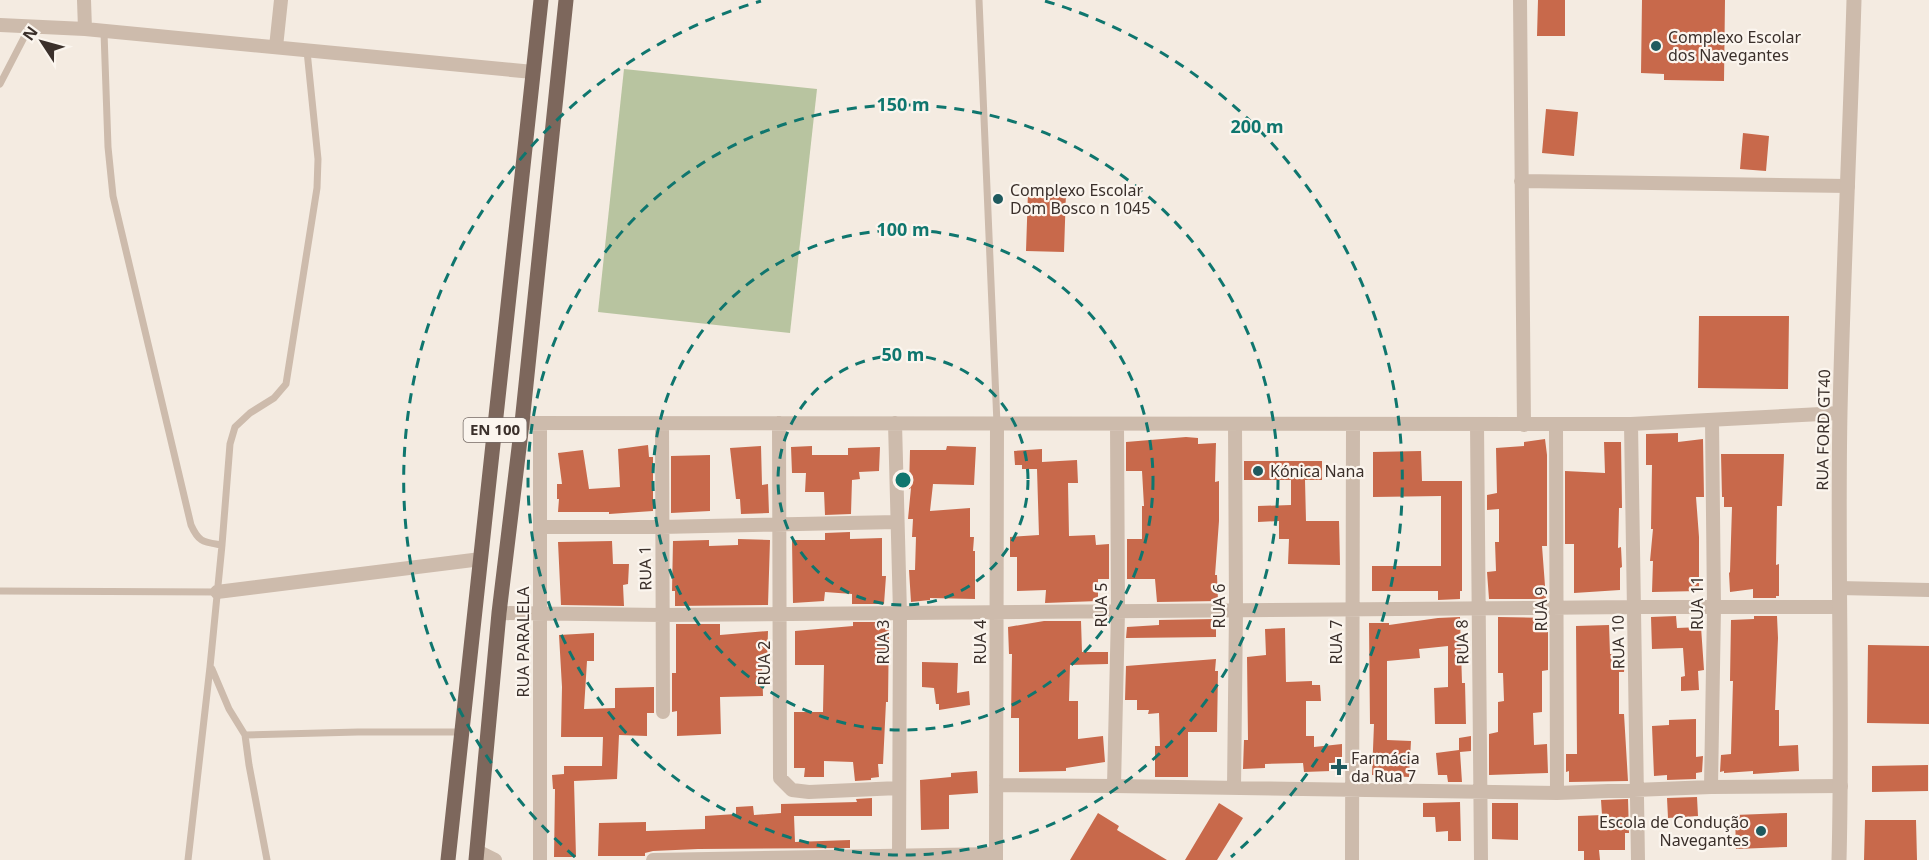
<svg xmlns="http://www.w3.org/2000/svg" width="1929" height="860" font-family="'Noto Sans',sans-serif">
<rect width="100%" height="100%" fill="#f4ebe1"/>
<!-- green -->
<path fill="#b8c4a0" d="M624,69L817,89L790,333L598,312Z"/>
<!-- building -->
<path fill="#c8694b" d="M1538,0H1565V36H1537Z
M1642,0H1725L1724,81L1664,80V74L1641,73Z
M1546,109L1578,112L1574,156L1542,153Z
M1743,133L1769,136L1766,171L1740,169Z
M1028,191L1066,192L1064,252L1026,251Z
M1699,316H1789L1788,389L1698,388Z
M1678,433V442L1703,439L1704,497H1696L1699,537V591L1652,592L1653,561H1650L1653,529H1651L1652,465H1646V434Z
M1186,437L1198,438V444L1216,443L1215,482L1219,481V521L1215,575H1217L1218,601L1157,602L1155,579H1127V539H1142V506H1144L1142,471H1126V442Z
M1545,439L1547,455V546H1542L1546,599H1489L1487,572L1496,571L1495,542H1499V509L1487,510V495L1497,493L1496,448L1524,446V442Z
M1604,442H1621L1622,508H1619L1618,548L1621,547L1622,567L1620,568V590L1574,593V544H1565V471L1605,473Z
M648,445L649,457H653V511L609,514V512H558L559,499H557V484H562L558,453L583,450L589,489L620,487L618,449Z
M761,446L762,485L768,484L769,513L741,514L740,499H736L730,448Z
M812,446V455H848V448L880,447L879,471L859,472L860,479L852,480L851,514L825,515L824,492H805L806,473H792L791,447Z
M947,446L976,447L974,485L933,484L930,511L970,508V537H974L973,551H975V599L930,598V600L911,602L909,570H915L916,537H912L913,519H908L911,488L909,489L910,450H946Z
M1042,449V462L1077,460L1078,483H1068L1069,536L1095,535L1096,545L1109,544V579H1098V601L1045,603L1046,590L1017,591V557H1010V537L1039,535L1037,469H1022V465H1015L1014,451Z
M1421,451L1422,481H1462V591H1460V599L1438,600V591H1372V566H1441V496L1373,497V452Z
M1721,454H1784L1782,506H1777L1776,565L1779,564V596H1776V598H1753V589L1730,592L1729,573L1730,572L1732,507H1724V497H1722Z
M710,455V511L671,513V456Z
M1244,461H1322V480H1305L1306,521H1339L1340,565L1288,564L1289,539H1279V521L1258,522V506L1291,505V480H1244Z
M850,532V539L882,538V576H886L884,604H852V594L825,592L824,601L793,603L792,540H825V533Z
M738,539L770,540L768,605L675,606V591H672L673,541L709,540V546L738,545Z
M612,541L613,564H629L628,584L623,585L624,606L561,605L558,542Z
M1676,616L1677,628L1701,627L1704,670L1698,671L1699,690L1681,691V677L1685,676L1683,648L1652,649L1651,617Z
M1754,616H1777L1778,638L1775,710H1779V746L1798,745L1799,771L1753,774V771L1724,773V771L1720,772L1721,755L1731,754L1733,681H1730L1731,620L1754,619Z
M1460,617L1462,683H1465L1466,724H1435L1434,688L1448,687V646L1419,649L1420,658L1387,661V740L1411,741L1409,777L1372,775L1374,724H1370L1369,623H1389V625L1438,618Z
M1498,617L1548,618V670L1542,671V712L1533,713L1534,745L1547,744L1548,773L1489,775V734L1498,732V702L1504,701L1503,673H1498Z
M1216,619V637L1126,638L1127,627L1159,625V620Z
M1044,621H1081L1082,652H1108V664L1070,665L1069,701H1078V739L1103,736L1105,762L1066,768V771L1019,772V718H1011L1012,654H1009L1008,627Z
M853,622H882V624H889L888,702H886L883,764H878L879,777L871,778V780L855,781L853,762L824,761V777H804L805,768H794V712H823L824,665H795V631L853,626Z
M676,624H720V635L768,631L767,666H762L763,696L720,697L721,734L677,736V711L672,712V673H676Z
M1609,625L1610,654H1625L1624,672H1619V714H1624L1628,781L1569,782V771L1566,772V754H1577L1576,626Z
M1285,628L1286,682L1312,681V685H1320L1321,701H1306V736H1314V747L1342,744V762L1331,763V771L1304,772L1303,763L1265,764V768L1243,769L1244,740H1248L1247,657L1266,655L1265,629Z
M594,633V661H587L584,709L615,708V688L654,687V713H647V736L619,735L617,779L574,781L576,857H554L555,789H553L552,775L564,774V766H602L603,737H561L562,687L559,635Z
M1868,645L1929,646V724L1867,723Z
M1216,659L1215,671H1218L1217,732H1188V777H1155V746H1160L1159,713L1148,714L1149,710H1137V700H1125L1126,666Z
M922,662L958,663L957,693L969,691L970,705L939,710V704H936L934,688L922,687Z
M1696,719V757L1703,756L1702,772L1696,773V779L1667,780V775L1654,776L1652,726L1669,725V720Z
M1471,736V751L1460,752L1462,782H1448L1447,775H1438L1436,753L1459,750V738Z
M1928,765V791L1872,792V766Z
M977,771L978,793L949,795V829L921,830L920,780L951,777V773Z
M1697,797L1698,816L1668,818L1667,798Z
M872,798V816H794L795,842L850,840V848L698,849L653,851L645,853V856H598L599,823L646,822V831L705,829V816L736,814V807L753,806L754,815L781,813V804L857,802L856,799Z
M1628,799L1629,833H1625V850H1599L1600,860H1584V851H1578V816L1602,815L1601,800Z
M1460,802L1461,841H1448V831L1436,832L1435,817H1423V803Z
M1219,803L1243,818L1217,860H1185Z
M1492,803H1518V840L1492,839Z
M1098,813L1119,826L1117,830L1167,860H1070Z
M1787,813V847L1736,849L1735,815Z
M1865,820H1916L1917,860H1864Z"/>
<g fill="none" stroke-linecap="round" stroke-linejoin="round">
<!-- service -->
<path stroke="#cdbbac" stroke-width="7" d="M979,0L997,424
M104,32L108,147L113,196L191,525C199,543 204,542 222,545
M0,84L30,26
M0,591L217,592
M212,669L229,709L245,735L249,765L267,860
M245,735L358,732H461
M188,860L210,667L222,545L230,444L235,427L250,413L274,398L286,384L317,188L318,159L307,51"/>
<!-- minor -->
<path stroke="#cdbbac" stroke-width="14" d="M84,0L85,29
M1520,0L1524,425
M0,25L85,29L533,72
M276,47L281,0
M1521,181L1848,186
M522,423L1631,424L1840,413
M662,423L663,712
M779,423L780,778L792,790L809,792L899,788
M895,423L900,613L899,860
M1477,424L1481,860
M1556,424L1557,793
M1631,424L1638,860
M540,527H661L897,522
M1839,588L1929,590
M217,592L481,559
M499,613L662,615L1634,607H1839
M996,785L1114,786L1557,793L1711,787L1841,786
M1114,786L1118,611L1117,424
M1711,787L1714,608L1712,420
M1234,788L1236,610L1235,424
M477,851L495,860
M540,860V423
M653,860L996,854
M996,860L997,424
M1352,860L1353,424"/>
<!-- tertiary -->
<path stroke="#cdbbac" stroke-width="15" d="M1839,860C1843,711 1837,561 1840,412C1843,275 1850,137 1854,0"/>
<!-- primary -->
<path stroke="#7d675c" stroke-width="15" d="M448,860L541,0
M476,860L499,613L522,423L566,0"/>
</g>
<!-- distance rings -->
<g fill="none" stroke="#0f766e" stroke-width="3" stroke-dasharray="10 8">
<circle cx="903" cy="480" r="125"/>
<circle cx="903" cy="480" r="250"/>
<circle cx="903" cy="480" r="375"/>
<path d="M575 857A500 500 0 0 1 761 1M1045 1A500 500 0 0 1 1231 857"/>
</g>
<!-- markers -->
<g fill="#1f5a5e" stroke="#fbf5ee" stroke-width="2">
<circle cx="1656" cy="46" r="6"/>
<circle cx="998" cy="199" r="6"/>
<circle cx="1258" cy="471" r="6"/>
<path d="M1336 758h6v6h6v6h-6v6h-6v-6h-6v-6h6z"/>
<circle cx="1761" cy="831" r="6"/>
</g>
<g text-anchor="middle" stroke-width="4.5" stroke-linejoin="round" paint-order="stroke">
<!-- shield labels -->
<rect fill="#fbf5ee" stroke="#756b66" stroke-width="1.5" x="463.5" y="418" width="63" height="24" rx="4.5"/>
<g font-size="15" font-weight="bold" fill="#3b302b">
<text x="495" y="435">EN 100</text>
</g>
<!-- poi labels -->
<g font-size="16" fill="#3b302b" stroke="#fbf5ee" text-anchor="start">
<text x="1668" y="43">Complexo Escolar<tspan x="1668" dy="18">dos Navegantes</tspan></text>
<text x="1010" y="196">Complexo Escolar<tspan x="1010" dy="18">Dom Bosco n 1045</tspan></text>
<text x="1270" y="477">Kónica Nana</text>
<text x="1351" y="764">Farmácia<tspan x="1351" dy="18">da Rua 7</tspan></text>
<text x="1749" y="828" text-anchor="end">Escola de Condução<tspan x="1749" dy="18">Navegantes</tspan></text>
</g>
<!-- street labels -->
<g font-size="16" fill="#3b302b" stroke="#fbf5ee">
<text transform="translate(1823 430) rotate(-89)" y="6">RUA FORD GT40</text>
<text transform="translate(645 568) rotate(-91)" y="6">RUA 1</text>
<text transform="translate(1697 603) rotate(-90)" y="6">RUA 11</text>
<text transform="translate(1101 605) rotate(-90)" y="6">RUA 5</text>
<text transform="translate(1219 606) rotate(-90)" y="6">RUA 6</text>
<text transform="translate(1541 609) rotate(-90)" y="6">RUA 9</text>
<text transform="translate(523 642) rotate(-90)" y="6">RUA PARALELA</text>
<text transform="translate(883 642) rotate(-90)" y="6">RUA 3</text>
<text transform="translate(980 642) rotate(-90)" y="6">RUA 4</text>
<text transform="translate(1336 642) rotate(-90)" y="6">RUA 7</text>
<text transform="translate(1462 642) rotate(-91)" y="6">RUA 8</text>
<text transform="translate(1618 642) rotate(-91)" y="6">RUA 10</text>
<text transform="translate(764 663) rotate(-90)" y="6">RUA 2</text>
</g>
</g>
<circle cx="903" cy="480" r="9" fill="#0f766e" stroke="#fbf5ee" stroke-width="3"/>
<g font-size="18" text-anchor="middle" font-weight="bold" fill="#0f766e" stroke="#fbf5ee" stroke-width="4.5" stroke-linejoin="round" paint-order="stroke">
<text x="903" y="111">150 m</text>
<text x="1257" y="133">200 m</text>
<text x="903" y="236">100 m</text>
<text x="903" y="361">50 m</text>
</g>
<!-- north arrow -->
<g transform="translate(42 42) rotate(306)" stroke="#fbf5ee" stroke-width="4.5" paint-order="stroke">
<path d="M0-4.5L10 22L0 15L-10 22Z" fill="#3b302b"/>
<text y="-9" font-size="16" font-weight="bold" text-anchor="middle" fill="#3b302b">N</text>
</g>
</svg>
